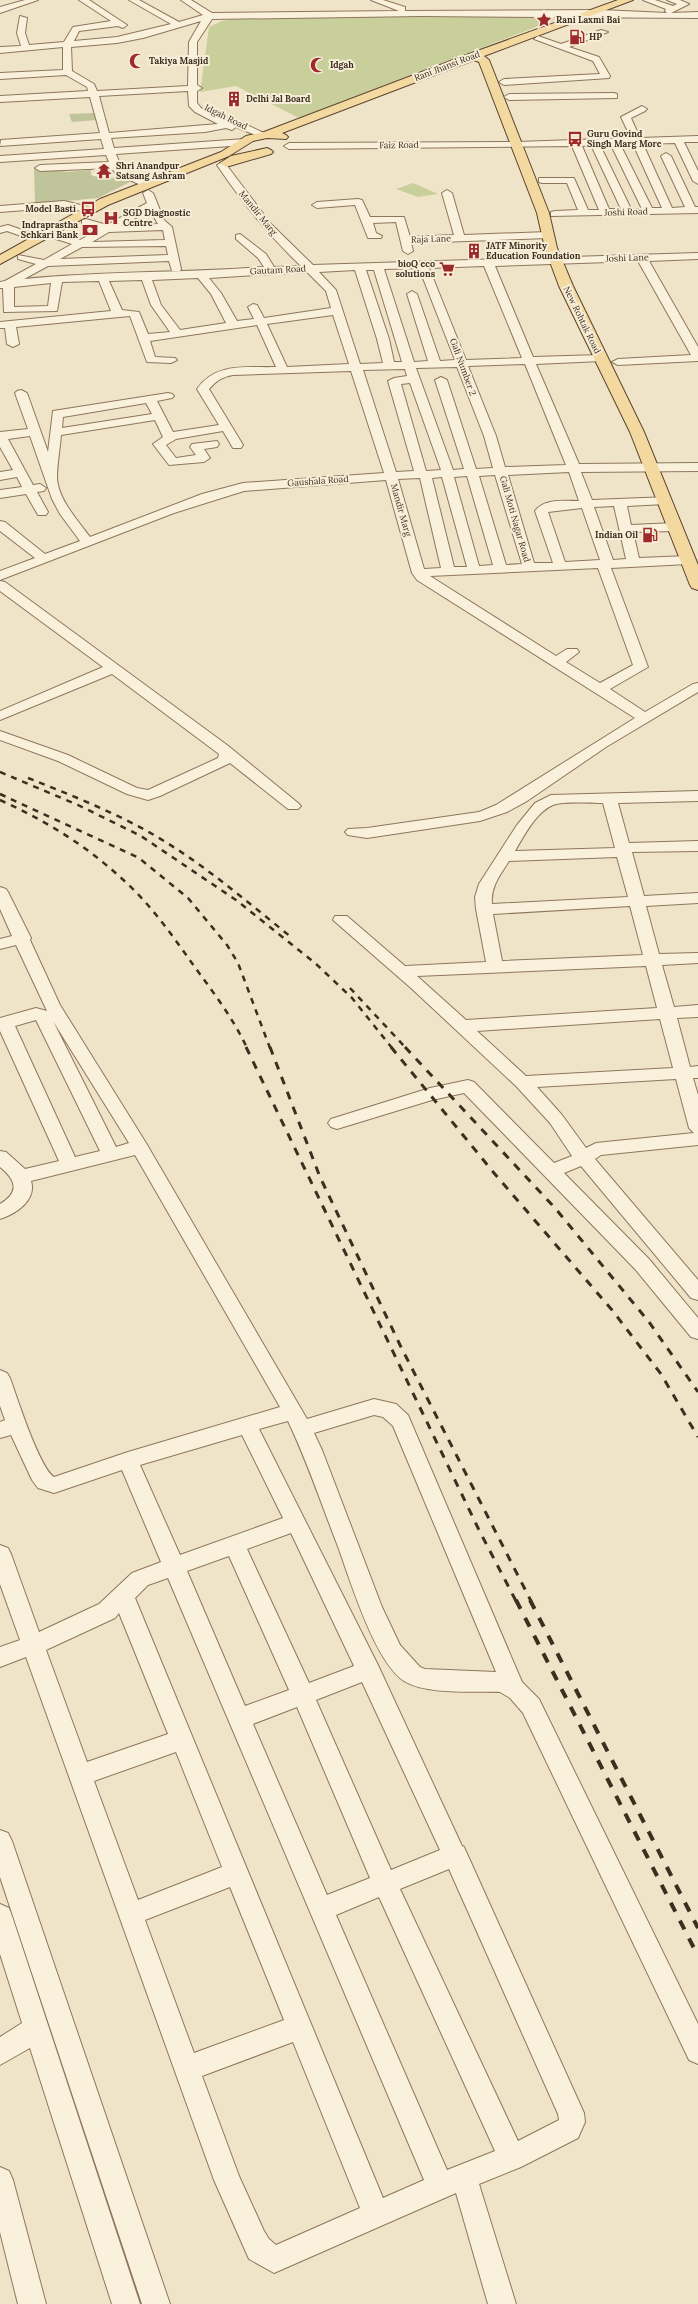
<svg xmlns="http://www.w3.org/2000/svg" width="698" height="2304" font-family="Lora,serif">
<rect width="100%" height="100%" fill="#f0e4c8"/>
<!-- green -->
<path fill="#c9cf9b" d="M252,16L550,17L554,20L299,118L236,86L200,92L209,27L222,21Z
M413,183L438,194L418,197L396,189Z"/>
<!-- cemetery -->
<path fill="#bfc49a" d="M95,113L97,120L72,122L69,114Z
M34,168L68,172L91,170V175C105,181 119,176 134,180L98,198L35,204Z"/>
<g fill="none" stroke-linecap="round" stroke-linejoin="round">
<defs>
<path id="minor" d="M25,0H38L0,13V7Z
M79,0H89L127,25L123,28L118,26L79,31L74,41L117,37L171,24L129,0H139L179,22L203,15L181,0H191L212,13L399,11L371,0H383L405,7V11L601,10L667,13L665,11L666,9L643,0H655L673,6L677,4L667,0H680L689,4L671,13L698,12V18L421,16L212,19L197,42V85L202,88L197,91V103L201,108L223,119L230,117L268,135L263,138L260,137L236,127L232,130L226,128L205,132L111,138L114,148L245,139L250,142L245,145L116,154L122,169L150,183V187L147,188L115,173L112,168L40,171L35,168L40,165L109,162L106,155L0,162V156L104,149L101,139L0,146L1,140L100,133L90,97L0,102V96L88,91L87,87L66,75L0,79V73L63,70V47L0,53V47L21,46L17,33L20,16L27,18L25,33L29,45L64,42L73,27L111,21ZM201,21L189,42L188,86L97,91L94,84L72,71L71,47L117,43L143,38ZM188,91L189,106L195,112L218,124L109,133L99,96Z
M601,30L608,32L569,47L599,57L610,76L609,78L504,85L499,82L504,79L600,74L593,61L534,39L538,36L561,44Z
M614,93L617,94V98L509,100L504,97L509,94Z
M642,106L647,109L645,111L631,118L640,138L698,136V142H684L698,171V184L693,181L675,143L643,144L672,208L685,207L661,156L666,153L671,156L695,207H698V213L551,216V212L555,211L578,210L567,183H542L539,182V178H574L588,210H599L572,146L289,149L284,146L289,143L517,142L631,138L621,117ZM620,144H633L662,208H652ZM591,145L621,209H609L582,146ZM600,145H611L642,209H631Z
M222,162L225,163L271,224L313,265L698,253V259L649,261L698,347V361L618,365L612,362L618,359L691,355L638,261L495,266L533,357L601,355L607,358L601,361L536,364L579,464L698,463V471L581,472L592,500L669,497L671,500L669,503L665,504L627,506L631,525L675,523L681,527L675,531L633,532L639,558L688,556L695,560L688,564L611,568L648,667L610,689L645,712L693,684L698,683V692L606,747L527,801L507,812L480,821L367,838L348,835L345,832L348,829L367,828L479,812L496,805L635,718L417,580L412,573L386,480L244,491L174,513L0,580V571L35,558L0,531V521L5,522L45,554L80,541L60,514L52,499L30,436L8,439L33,485L40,484L46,488L44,491L37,492L48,512L46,515H38L26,494L0,498V490L22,487L17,477L0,480V472L13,470L0,447V432L28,429L15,393L17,391L21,390L27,393L48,452L53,411L168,393L172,394L174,396L172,398L157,401L173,432L219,425L197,389C216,362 246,368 276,367L257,325L150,341L155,357L175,358L177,360L171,363L147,362L130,316L16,327L19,344L13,347L7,344L5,328H0V322L111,311L99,281L62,282L57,311L4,312L3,288H0V282L5,281L36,264L18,259V255L44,260L72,244L53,238V234L57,233L80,240L99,229L82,224V220L86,219L107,225L147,203L143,193L148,190L153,193L164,220L172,227L181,269L180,271H172L169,261L48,266L24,279C103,271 184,273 264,267L258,258L236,239V235L240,234L266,254L274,267L301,266C268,235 242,202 217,165ZM150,210L158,224L121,226ZM163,230L165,240L92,242L109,232ZM166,246L168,255L60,259L82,247ZM484,266L522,358L466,360L429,268ZM419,268L455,360L440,361L417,294L412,291L407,294L428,361L414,362L384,269ZM355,270L377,339L383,363L360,364L336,290L319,272ZM366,270H374L402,362H394L389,339ZM307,272L326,291L331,308L264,318L257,305L253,304L248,307L254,319L237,321L221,293L209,278ZM198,278L211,294L226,323L180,330L161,305L152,280ZM142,280L151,305L170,332L148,334L139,312L122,310L109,281ZM51,283L48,306L14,307V287ZM333,315L349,364L287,367L267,324ZM525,364L566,465L505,467L496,436L468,366ZM457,367L484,436L493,468L476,469L447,380L441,377L435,380L464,469L453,470L416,368ZM405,369L407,376L394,378L388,381L414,471L396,472L363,370ZM351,371L384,473L243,483L202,494L90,537C78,521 58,499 57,478C57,464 60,449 61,435L155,420L163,437L153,444L169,465L204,462L210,458L204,449L217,447L219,444L217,441L192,444L190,447L196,455L176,458L166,445L176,439L223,431L233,448H241L243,445L209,389C216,381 222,377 233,375ZM410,383L441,470L426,471L401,384ZM146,403L152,414L62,428L63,417ZM569,472L579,501C566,501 544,498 535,511L553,563H534L508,475ZM495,475L522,564L506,565L479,476ZM467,476L493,565L479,566L454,477ZM442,477L467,567H454L432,478ZM420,478L441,568L424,569L398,479ZM614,506L626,559L613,560L594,507ZM582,508L600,560L565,562L548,512ZM598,568L633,665L600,683L566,662L579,652L577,649H567L556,656L430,576Z
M447,190L452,193L464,235L548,232L553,235L548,238L411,243L413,251L408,254L403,251L396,222L373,223L376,233L382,236L381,238H368L355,205L317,208L312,205L317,202L358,199L362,200L370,217H404L410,237L454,235L442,193Z
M64,201L93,208L94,210L89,213L64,207L0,212V206Z
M8,225L42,237L43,239L38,242L7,231L0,233V227Z
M0,581L5,582L227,745L298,803L301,806L298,809H288L230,763L160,796L148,800L127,794L58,761L0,740V731L68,755L137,788L148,790L218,758L219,754L112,674L0,720V711L103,667L0,591Z
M698,791V801L618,803L629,843L698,841V851L632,852L644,896L698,893V903L646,906L659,954L698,953V963L662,965L674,1007L698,1005V1017L677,1018L690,1067L698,1066V1078H693L698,1095V1145L601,1155L595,1159L698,1280V1300L691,1298L581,1166L564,1173L649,1259L698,1318V1339L691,1337L635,1269L464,1093L432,1100L337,1129L331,1127L328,1123L331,1119L430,1088L468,1080L474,1082L554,1163L572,1156L550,1123L516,1086L411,988L333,920L335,916H347L405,966L486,962L476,909L475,897L479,884L517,825L535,803L551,795ZM603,803L615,848L515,851C524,836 536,812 553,805C564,801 590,803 603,803ZM617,857L628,897L492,904C490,887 501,874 509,861ZM630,906L643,955L502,961L493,914ZM646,966L657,1008L466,1020L417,976ZM660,1019L673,1068L526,1076L477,1031ZM676,1079L689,1128L694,1133L596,1143L586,1148L562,1115L537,1087Z
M0,887L6,889L8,892L31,938L30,940L60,1005L146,1143L307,1419L374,1399L396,1404L408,1415L522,1682L539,1699L698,2024V2064L689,2060L523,1713L510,1698L500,1692C474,1691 426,1695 404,1681C374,1661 350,1579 337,1544C321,1503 307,1461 288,1421L259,1429L377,1663L462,1846L464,1847L584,2113L585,2122L578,2138L521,2167L479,2184L516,2304H488L456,2193L274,2273L249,2259L214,2180L26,1657L0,1667V1647L20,1640L0,1584V1545L8,1548L11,1554L39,1632L99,1604L132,1573L161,1562L122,1470L54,1493L38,1488L32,1480L11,1435L0,1438V1422L5,1420L0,1406V1370L7,1373L10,1378C17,1397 39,1467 54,1477L128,1452L280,1407L135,1155L31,1181C37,1200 16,1214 0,1219V1204C20,1192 16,1180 0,1167V1151L6,1152L25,1169L59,1161L0,1031V1018L36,1008L47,1011L16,945L0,949V939L12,936L0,909ZM36,1020L100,1151L75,1157L15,1026ZM53,1021L129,1143L116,1147ZM374,1415L383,1417L393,1426L496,1672L425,1669L420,1667L400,1645L382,1607L322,1450L314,1433ZM242,1435L283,1518L180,1555L140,1465ZM291,1533L354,1666L309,1683L247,1549ZM229,1556L289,1690L245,1706L187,1571ZM168,1578L424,2180L383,2198L135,1598L148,1585ZM119,1613L168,1734L87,1762L46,1650L115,1618ZM362,1682L440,1850L391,1870L316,1700ZM297,1707L370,1878L327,1895L253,1724ZM176,1752L222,1867L138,1900L94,1781ZM449,1869L558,2114L559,2120L518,2141L400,1889ZM230,1887L284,2020L194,2053L145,1920ZM379,1897L495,2151L447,2170L336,1915ZM293,2042L360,2208L276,2245L269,2239L264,2231L239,2176L202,2076Z
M0,1830L8,1833L12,1841L170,2304H142L0,1877Z
M0,1904L9,1908L12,1916L140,2304H112L30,2048L0,2065V2037L22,2023L0,1954Z
M0,2167L9,2171L13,2180L46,2304H18L0,2232Z"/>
<path id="major" d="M618,0H633L484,56L489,60L549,213L557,248L573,286L644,432L698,565V590L692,588L690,585L630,432L559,286L545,248L537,213L479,62L474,60L282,133L286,135L288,137L286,139L267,138L253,141L229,156L108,205L0,264V255L100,199L221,152L246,136L264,132L469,54Z
M267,148L271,150L273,152L271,154L226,167L220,163L231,156Z"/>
</defs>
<!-- minor casing -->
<use href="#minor" stroke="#8d765c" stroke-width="2"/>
<!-- major casing -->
<use href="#major" stroke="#5b4430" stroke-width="2"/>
<!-- minor -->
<use href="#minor" fill="#faf1dc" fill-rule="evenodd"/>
<!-- major -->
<use href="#major" fill="#f3d9a0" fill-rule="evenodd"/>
<!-- rail-far2 -->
<path stroke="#3d2e20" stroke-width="2.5" stroke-dasharray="6 6" stroke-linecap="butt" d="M0,772L78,805L141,836L236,900L315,963L352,998L392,1048
M28,778C68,794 109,810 147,831C199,860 245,900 291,937
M0,794L139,858L188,898L227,945L238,963L270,1048
M0,800C44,820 84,844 120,877C149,902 172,935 194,966C213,992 233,1018 247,1048
M350,988L406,1048"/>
<!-- rail-far1 -->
<path stroke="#3d2e20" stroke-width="3" stroke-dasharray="8 8" stroke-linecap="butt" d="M246,1047L479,1530L516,1601
M270,1047L320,1177L400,1345L531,1601
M391,1047L494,1173L612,1310L661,1374L698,1437
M405,1047L555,1208L649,1322L698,1392"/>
<!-- rail -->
<path stroke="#3d2e20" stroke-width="4" stroke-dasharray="10 10" stroke-linecap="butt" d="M516,1600L698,1956
M530,1600L698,1928"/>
</g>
<!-- icons -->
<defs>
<symbol id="sight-bare" viewBox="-9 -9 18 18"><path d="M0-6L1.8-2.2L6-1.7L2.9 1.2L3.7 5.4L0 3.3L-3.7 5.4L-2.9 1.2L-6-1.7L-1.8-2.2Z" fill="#9e2a2b" stroke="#f7eed8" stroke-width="2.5" paint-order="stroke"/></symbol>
<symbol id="fuel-bare" viewBox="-9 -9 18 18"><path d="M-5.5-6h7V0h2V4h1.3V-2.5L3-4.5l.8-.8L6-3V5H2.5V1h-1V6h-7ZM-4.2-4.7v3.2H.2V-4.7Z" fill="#9e2a2b" stroke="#f7eed8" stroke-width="2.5" paint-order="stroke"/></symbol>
<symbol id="mosque-bare" viewBox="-9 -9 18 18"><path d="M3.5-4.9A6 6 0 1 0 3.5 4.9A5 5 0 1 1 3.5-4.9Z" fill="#9e2a2b" stroke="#f7eed8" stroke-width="2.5" paint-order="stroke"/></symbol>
<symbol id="building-bare" viewBox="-9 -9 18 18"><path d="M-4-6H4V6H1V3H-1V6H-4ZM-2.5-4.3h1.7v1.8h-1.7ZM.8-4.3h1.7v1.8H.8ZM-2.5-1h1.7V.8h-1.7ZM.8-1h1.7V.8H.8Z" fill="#9e2a2b" stroke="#f7eed8" stroke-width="2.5" paint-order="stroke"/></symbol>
<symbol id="bus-bare" viewBox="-9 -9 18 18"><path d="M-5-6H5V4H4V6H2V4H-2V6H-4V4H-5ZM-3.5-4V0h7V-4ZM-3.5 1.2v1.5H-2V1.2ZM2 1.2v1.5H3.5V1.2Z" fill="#9e2a2b" stroke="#f7eed8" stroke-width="2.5" paint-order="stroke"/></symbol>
<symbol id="temple-bare" viewBox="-9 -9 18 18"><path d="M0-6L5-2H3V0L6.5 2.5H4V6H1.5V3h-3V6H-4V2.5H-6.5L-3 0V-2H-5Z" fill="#9e2a2b" stroke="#f7eed8" stroke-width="2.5" paint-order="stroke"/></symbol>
<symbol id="hospital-bare" viewBox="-9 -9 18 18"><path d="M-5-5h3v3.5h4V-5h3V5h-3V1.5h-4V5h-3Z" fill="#9e2a2b" stroke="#f7eed8" stroke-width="2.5" paint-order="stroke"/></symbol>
<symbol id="bank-bare" viewBox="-9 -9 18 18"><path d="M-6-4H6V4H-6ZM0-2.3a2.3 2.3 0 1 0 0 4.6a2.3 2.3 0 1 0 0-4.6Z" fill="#9e2a2b" stroke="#f7eed8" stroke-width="2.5" paint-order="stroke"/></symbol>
<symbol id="supermarket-bare" viewBox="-9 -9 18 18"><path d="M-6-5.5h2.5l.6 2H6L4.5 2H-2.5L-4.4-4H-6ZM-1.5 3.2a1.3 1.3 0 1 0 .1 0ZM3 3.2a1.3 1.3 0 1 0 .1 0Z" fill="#9e2a2b" stroke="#f7eed8" stroke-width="2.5" paint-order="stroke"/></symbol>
</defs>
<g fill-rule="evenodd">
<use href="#sight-bare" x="533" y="9" width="22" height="22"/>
<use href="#fuel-bare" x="566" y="26" width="22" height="22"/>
<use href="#mosque-bare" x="126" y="50" width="22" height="22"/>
<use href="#mosque-bare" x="307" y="54" width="22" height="22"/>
<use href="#building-bare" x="223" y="88" width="22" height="22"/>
<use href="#bus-bare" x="564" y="128" width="22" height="22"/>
<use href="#temple-bare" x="93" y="160" width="22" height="22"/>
<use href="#bus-bare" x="77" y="198" width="22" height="22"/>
<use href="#hospital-bare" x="100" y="207" width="22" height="22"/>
<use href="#bank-bare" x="79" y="219" width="22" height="22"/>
<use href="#building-bare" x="463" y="240" width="22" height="22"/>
<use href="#supermarket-bare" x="436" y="258" width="22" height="22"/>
<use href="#fuel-bare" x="639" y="524" width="22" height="22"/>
</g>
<g text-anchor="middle" stroke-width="4" stroke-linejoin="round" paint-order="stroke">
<!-- far-poi labels -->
<g font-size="9" font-weight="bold" fill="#3d2e20" stroke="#f7eed8" text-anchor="start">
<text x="556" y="23">Rani Laxmi Bai</text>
<text x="589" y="40">HP</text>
<text x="149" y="64">Takiya Masjid</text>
<text x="330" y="68">Idgah</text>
<text x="246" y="102">Delhi Jal Board</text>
<text x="587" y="137">Guru Govind<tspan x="587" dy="10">Singh Marg More</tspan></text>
<text x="116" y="169">Shri Anandpur<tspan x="116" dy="10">Satsang Ashram</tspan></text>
<text x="76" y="212" text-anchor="end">Model Basti</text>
<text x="123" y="216">SGD Diagnostic<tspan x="123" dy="10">Centre</tspan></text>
<text x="78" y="228" text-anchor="end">Indraprastha<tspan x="78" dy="10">Sehkari Bank</tspan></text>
<text x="486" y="249">JATF Minority<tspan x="486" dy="10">Education Foundation</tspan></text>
<text x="435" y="267" text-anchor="end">bioQ eco<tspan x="435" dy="10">solutions</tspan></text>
<text x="638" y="538" text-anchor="end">Indian Oil</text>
</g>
<!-- far-street labels -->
<g font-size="9" fill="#3d2e20" stroke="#f7eed8">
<text transform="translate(447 66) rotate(-21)" y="3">Rani Jhansi Road</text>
<text transform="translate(226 117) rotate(26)" y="3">Idgah Road</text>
<text transform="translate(399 145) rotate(-1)" y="3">Faiz Road</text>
<text transform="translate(626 212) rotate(-2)" y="3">Joshi Road</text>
<text transform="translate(258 213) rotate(51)" y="3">Mandir Marg</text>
<text transform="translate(431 239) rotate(-2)" y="3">Raja Lane</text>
<text transform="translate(627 258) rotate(-2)" y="3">Joshi Lane</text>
<text transform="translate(278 270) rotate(-3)" y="3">Gautam Road</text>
<text transform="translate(582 320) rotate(64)" y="3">New Rohtak Road</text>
<text transform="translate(463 367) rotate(70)" y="3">Gali Number 2</text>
<text transform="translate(318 481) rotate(-4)" y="3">Gaushala Road</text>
<text transform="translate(401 510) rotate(74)" y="3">Mandir Marg</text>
<text transform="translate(515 519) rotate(74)" y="3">Gali Moti Nagar Road</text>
</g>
</g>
</svg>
